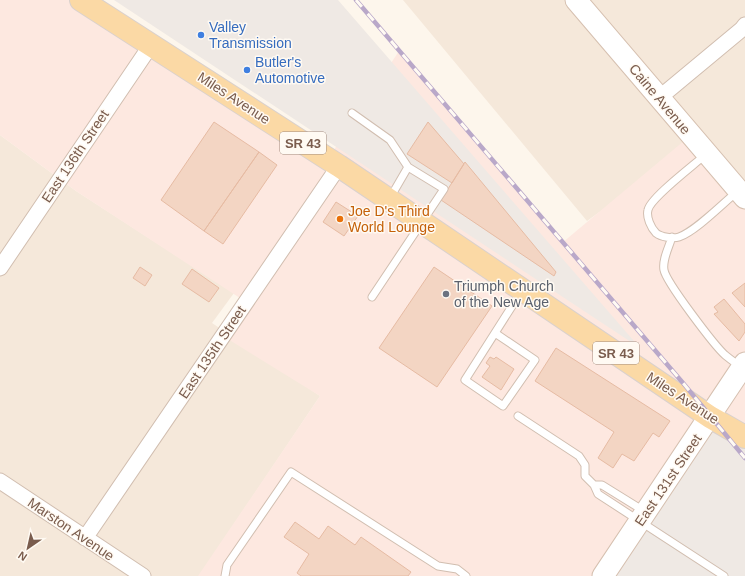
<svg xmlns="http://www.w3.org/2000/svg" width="745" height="576" font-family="Arial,sans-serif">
<rect width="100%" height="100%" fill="#fdf6ec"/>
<!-- residential -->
<path fill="#f5e8da" d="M403,0H745V222L685,150L587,221Z
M0,135L76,191L234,293L212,323L320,396L199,576H0Z"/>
<!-- commercial -->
<path fill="#fde8e0" d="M0,0H81L328,159L399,51L562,243L691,135L745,198V437L603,576H198L320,396L223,336L246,302L76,191L0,135Z"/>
<!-- industrial -->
<path fill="#efe9e4" d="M114,0H338L640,348Z
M710,417L745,437V576H603Z"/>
<!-- building -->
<path fill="#f3d5c3" stroke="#e6bba3" d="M214,122L259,152L204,231L161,200Z
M428,122L464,164L452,183L407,154Z
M259,152L277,165L223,244L204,231Z
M465,162L556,272L554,276L441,200Z
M336,202L358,216L344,236L323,222Z
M140,267L152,275L145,286L133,278Z
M434,267L492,306L437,387L379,348Z
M192,269L219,288L209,302L182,284Z
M745,283V307L732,293Z
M724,299L745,324V332L739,341L714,314L718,312L714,307Z
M556,348L670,421L659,437L653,433L634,461L622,454L613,468L598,458L614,432L535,381Z
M490,357L494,359L496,357L514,369L501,390L482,377L490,366L486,363Z
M295,522L319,539L328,526L355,545L361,537L411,572L408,576H301L297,573L309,554L284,537Z"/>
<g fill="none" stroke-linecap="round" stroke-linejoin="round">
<defs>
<path id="lane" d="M352,113L390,140L408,167
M705,155C694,165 650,198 648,210C646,217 651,228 656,233C661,237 673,239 679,237C696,231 723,203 738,191
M672,237C669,247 662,260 664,270C666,282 714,345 725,355C730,359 735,363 740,366
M372,297L444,189L408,167L390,198
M495,333L535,360L503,406L465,380L521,292
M518,416L579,456L585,465V476L594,485
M644,511L602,485H594L598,494L724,576
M225,576L227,565L291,472L438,566L457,569L466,576"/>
<path id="street" d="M659,98L742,29L745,25
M0,268L151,45
M0,481L143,576
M85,538L339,166"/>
<path id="secondary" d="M576,0L745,198
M603,576L745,363"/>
<path id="primary" d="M81,0L339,166L710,417L745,437"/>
</defs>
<!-- lane casing -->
<use href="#lane" stroke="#d1beb0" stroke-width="9"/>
<!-- street casing -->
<use href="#street" stroke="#d1beb0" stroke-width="17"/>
<!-- secondary casing -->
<use href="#secondary" stroke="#d6c0b0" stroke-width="23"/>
<!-- primary casing -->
<use href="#primary" stroke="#dad1cd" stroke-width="24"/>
<!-- lane -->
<use href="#lane" stroke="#fff" stroke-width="7"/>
<!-- street -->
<use href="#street" stroke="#fff" stroke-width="15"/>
<!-- secondary -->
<use href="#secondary" stroke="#fff" stroke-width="21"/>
<!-- primary -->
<use href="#primary" stroke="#fbd9a5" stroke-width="22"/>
<defs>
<path id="rail" d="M356,0L683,383L745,458"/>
</defs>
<!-- rail casing -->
<use href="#rail" stroke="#b9a8c9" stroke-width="4.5"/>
<!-- rail -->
<use href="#rail" stroke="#fffaf3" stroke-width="3" stroke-dasharray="9" stroke-linecap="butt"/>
</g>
<!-- markers -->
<g fill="#3f7fe0" stroke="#fffaf3" stroke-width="1.5">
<circle cx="201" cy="35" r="4"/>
<circle cx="247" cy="70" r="4"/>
</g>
<circle fill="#e8710a" stroke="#fffaf3" stroke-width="1.5" cx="340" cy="219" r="4"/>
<circle fill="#6b7280" stroke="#fffaf3" stroke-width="1.5" cx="446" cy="294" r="4"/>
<g text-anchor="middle" stroke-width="3" stroke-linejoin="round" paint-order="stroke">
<!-- shield labels -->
<g fill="#fffaf3" stroke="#a28b7f" stroke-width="1">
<rect x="280" y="132" width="46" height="22" rx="3"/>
<rect x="593" y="342" width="46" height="22" rx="3"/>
</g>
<g font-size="13" font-weight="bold" fill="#7a5c4d">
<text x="303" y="148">SR 43</text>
<text x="616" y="358">SR 43</text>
</g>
<!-- shop labels -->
<g font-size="14" fill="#366cbe" stroke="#fffaf3" text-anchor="start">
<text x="209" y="32">Valley<tspan x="209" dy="16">Transmission</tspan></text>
<text x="255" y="67">Butler's<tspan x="255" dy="16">Automotive</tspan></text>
</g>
<!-- street labels -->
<g font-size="14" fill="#7a5c4d" stroke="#fffaf3">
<text transform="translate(234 98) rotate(33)" y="5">Miles Avenue</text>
<text transform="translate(660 99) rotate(50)" y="5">Caine Avenue</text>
<text transform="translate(75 156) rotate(-56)" y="5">East 136th Street</text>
<text transform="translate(212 352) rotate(-56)" y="5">East 135th Street</text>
<text transform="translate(683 398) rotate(33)" y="5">Miles Avenue</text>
<text transform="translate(668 480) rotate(-56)" y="5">East 131st Street</text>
<text transform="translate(71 529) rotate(34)" y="5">Marston Avenue</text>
</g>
<!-- food labels -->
<g font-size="14" fill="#c56008" stroke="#fffaf3" text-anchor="start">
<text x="348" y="216">Joe D's Third<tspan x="348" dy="16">World Lounge</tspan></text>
</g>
<!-- worship labels -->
<g font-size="14" fill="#5b616d" stroke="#fffaf3" text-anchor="start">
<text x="454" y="291">Triumph Church<tspan x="454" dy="16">of the New Age</tspan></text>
</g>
</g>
<!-- north arrow -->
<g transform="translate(28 548) rotate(214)" stroke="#fffaf3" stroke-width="3" paint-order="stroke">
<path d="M0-3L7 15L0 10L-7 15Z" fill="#7a5c4d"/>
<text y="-6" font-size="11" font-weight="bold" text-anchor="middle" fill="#7a5c4d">N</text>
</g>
</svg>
